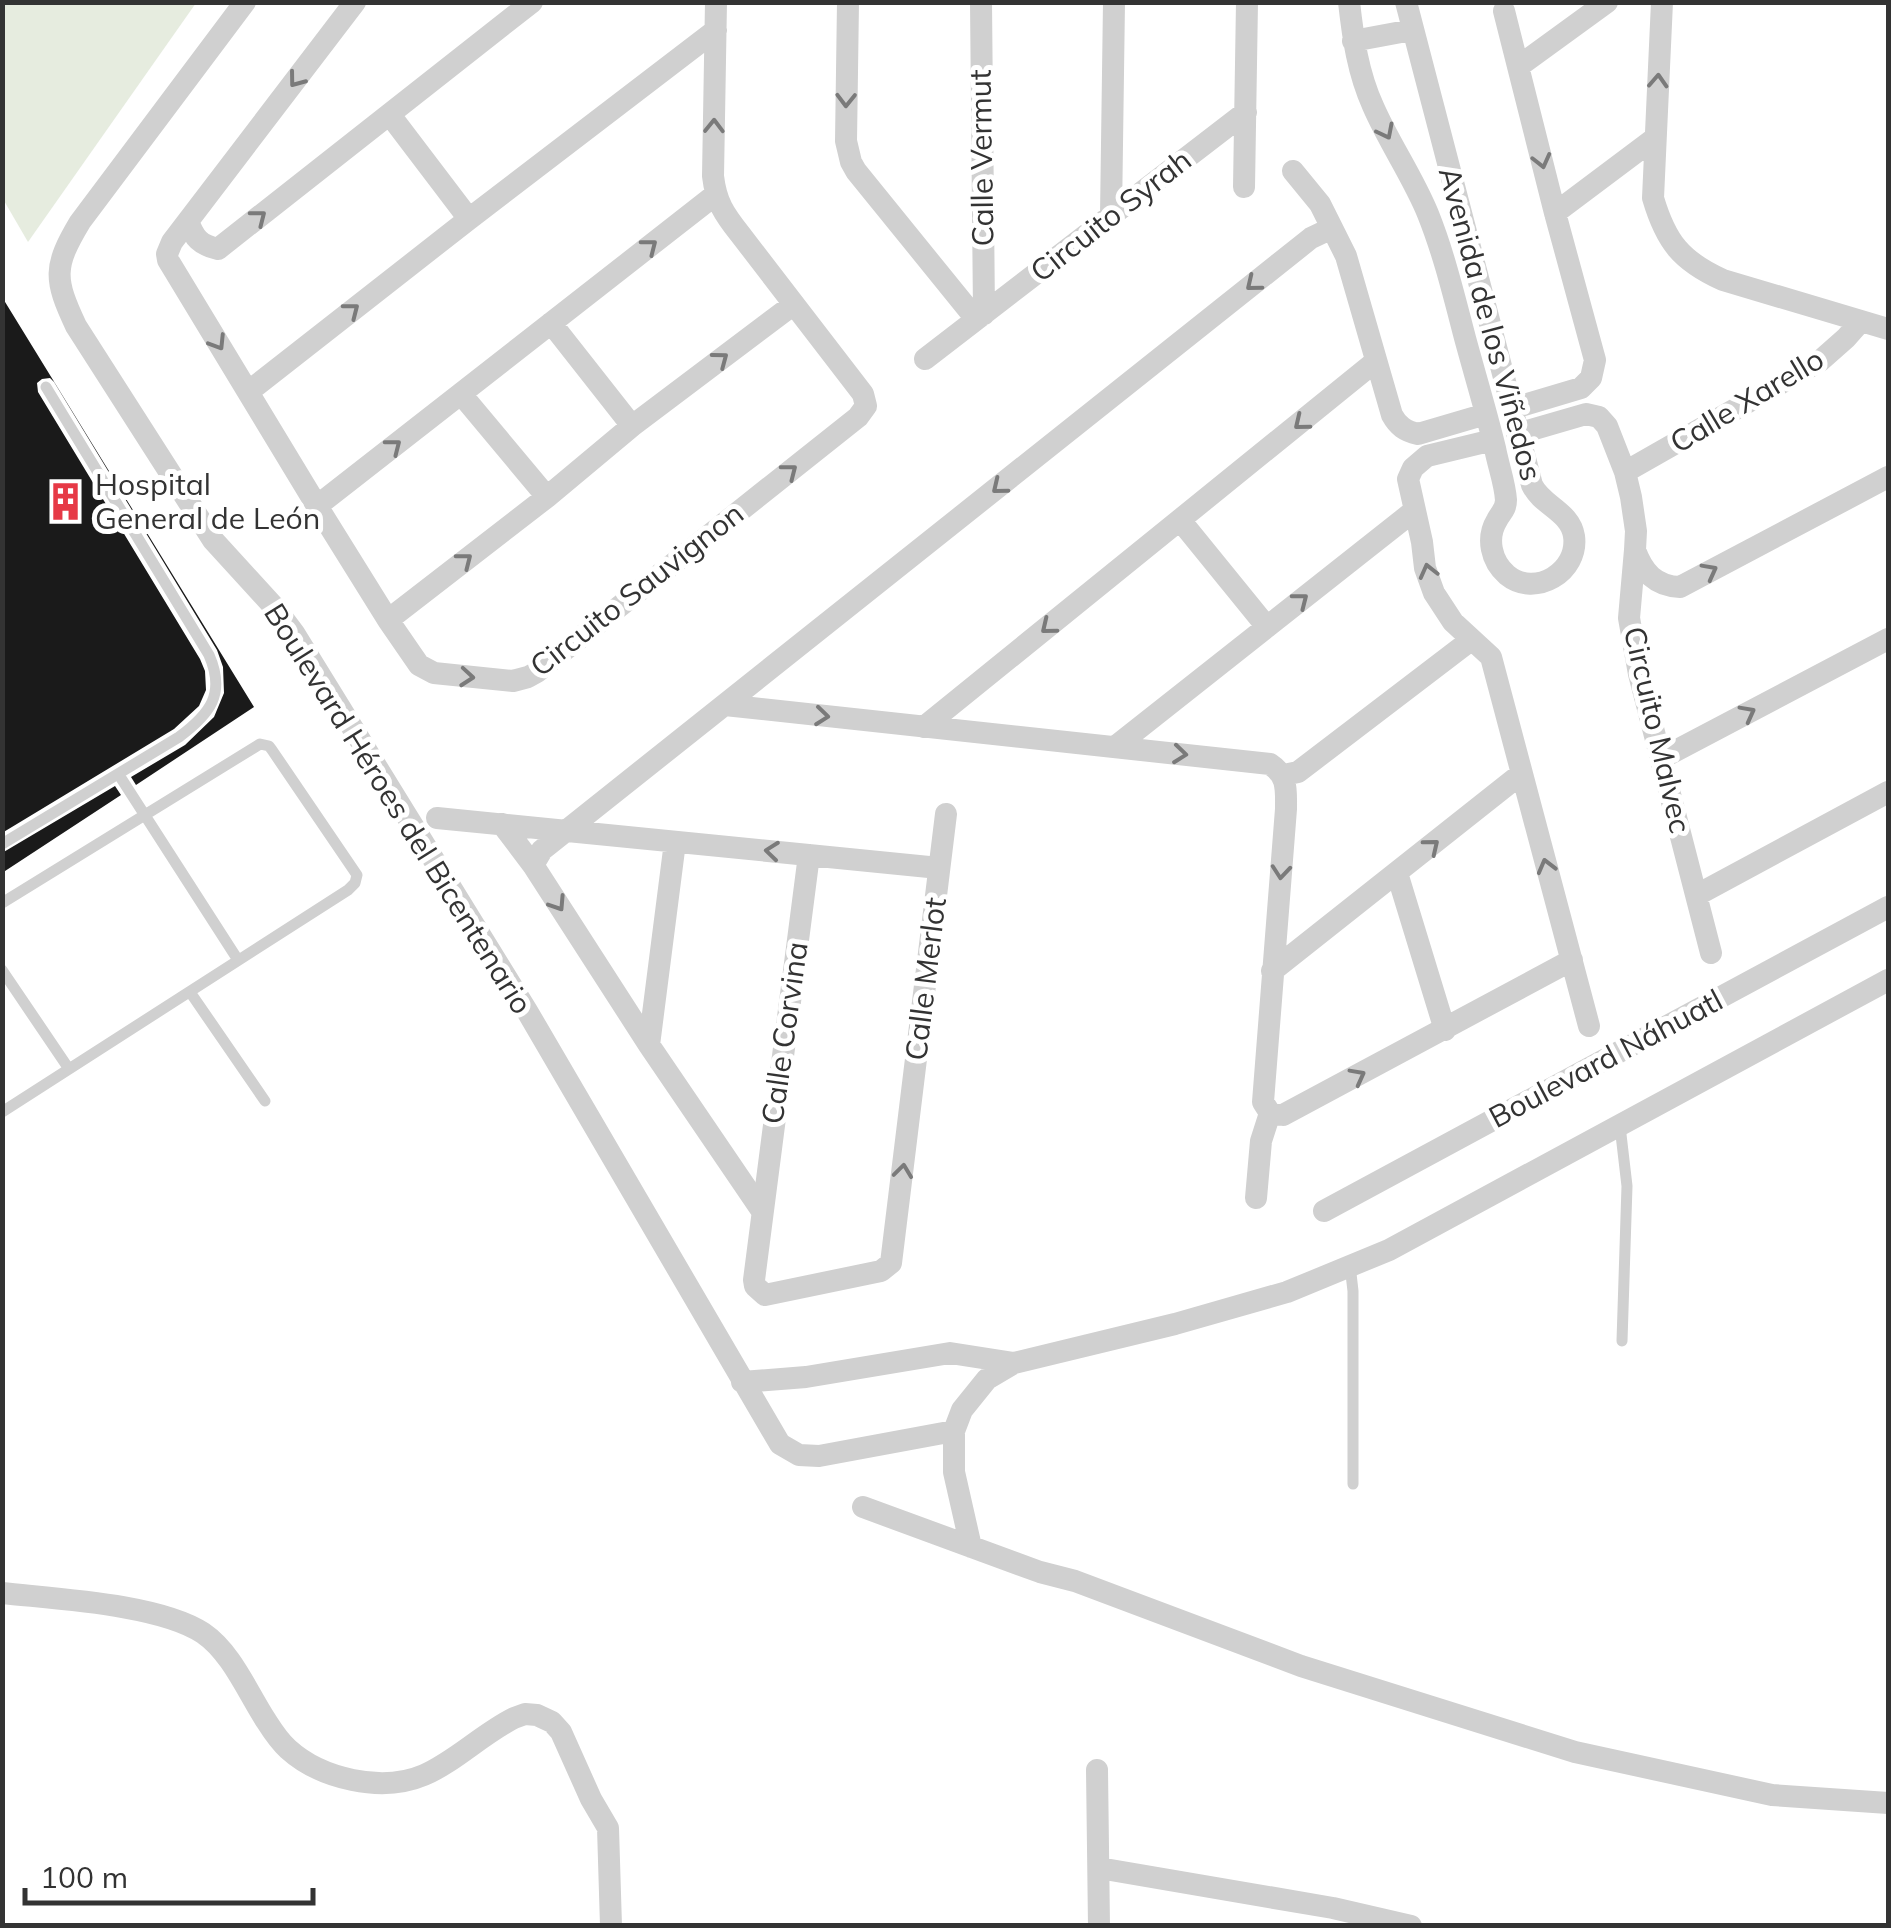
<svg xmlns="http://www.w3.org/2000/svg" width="1891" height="1928" font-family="Mulish,sans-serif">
<rect width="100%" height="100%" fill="#fff"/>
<!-- green -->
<path fill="#e6ecdf" d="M2,3H196L28,242L3,199Z"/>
<!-- building -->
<path fill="#1a1a1a" d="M2,297L254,707L136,785L131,777L185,745L214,717L224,693L223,667L217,650L54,382L50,378L42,379L37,383L38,392L200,659L205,671L206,690L199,706L174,729L2,833Z
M115,786L121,795L2,873V853Z"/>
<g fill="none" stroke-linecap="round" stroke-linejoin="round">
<!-- lane -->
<path stroke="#d0d0d0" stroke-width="11" d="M119,775L238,960
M2,844L179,737C210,714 226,694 209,655L46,387
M2,903L260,744L269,746L272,750L357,875L355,883L348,890L2,1112
M2,970L69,1069
M190,992L265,1101
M1620,1126L1627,1186L1622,1341
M1350,1265L1353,1291V1484"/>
<!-- street -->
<path stroke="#d0d0d0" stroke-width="22" d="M245,2L80,222C53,267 54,279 76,326L213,540L276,609L294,633L527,1011L780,1444L799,1455L819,1456L954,1431
M355,2L172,242L167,254L168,260L317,506L388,620L419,665L434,673L513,681L528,677L537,672L858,417L866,406L863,394L740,234C724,214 716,202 713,176L716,2
M848,2L846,141L851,162L856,171L976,319
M981,2L984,314
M1349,2C1353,38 1358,73 1373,106C1389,143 1413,177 1428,214C1444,254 1454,296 1465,338C1475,375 1486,411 1495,448C1498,465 1505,483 1506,500C1506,510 1501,512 1497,520C1486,538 1491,561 1507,575C1535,598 1579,572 1574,536C1570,511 1542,506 1532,485L1406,2
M1662,2L1653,198C1666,242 1681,261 1723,280L1888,329
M1504,11L1555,213L1595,360L1591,378L1581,388L1511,409
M1353,41L1412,30
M1519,66L1607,2
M390,115L469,219
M1293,171L1320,204L1346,256L1392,415C1398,426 1405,431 1418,434L1486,414
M1244,187L1247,2
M1555,213L1655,138
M1111,215L1114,2
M188,221C194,238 200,245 218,249L532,2
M551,323L632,426
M925,359L1246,112
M248,392L469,219L716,30
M461,394L547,497
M1517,434L1586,414L1599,417L1607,426L1625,472L1631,497L1636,531L1635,550L1629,618L1639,674L1711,953
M1493,440L1427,456L1413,468L1408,479L1422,542L1425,568L1434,593L1453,622L1491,657L1589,1026
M1625,472L1820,361L1846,338L1861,321
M317,506L715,195
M1180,520L1267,627
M1635,550C1643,572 1655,586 1680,587L1888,477
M388,620L547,497L632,426L794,304
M725,705L1270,764C1288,776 1286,789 1286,809L1263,1102L1270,1113L1261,1141L1256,1198
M924,727L1376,361
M1115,747L1415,510
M1662,758L1888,639
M1284,775L1298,772L1471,640
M437,818L939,868
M502,824L533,865L649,1045L762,1211
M809,855L754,1280L755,1286L765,1295L881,1271L891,1263L946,814
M533,865L542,850L1311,238L1332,228
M1397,873L1445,1030
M1697,895L1888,792
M1272,971L1521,774
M649,1045L675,842
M1270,1113L1283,1115L1572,960
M1324,1211L1888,907
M742,1382L806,1377L950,1353L1014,1363
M863,1507L1040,1572L1075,1581L1301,1666L1575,1752L1772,1795L1888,1803
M971,1547L954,1472V1431L962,1410L987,1379L1014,1363L1175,1324L1287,1292L1389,1250L1888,980
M2,1593C56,1599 159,1604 203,1633C231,1652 247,1691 265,1719C272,1730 278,1740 288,1749C321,1779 382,1793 424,1775C456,1761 482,1734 514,1718L525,1714L537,1715L552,1722L561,1732L591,1799L608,1828L611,1926
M1097,1770L1099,1926
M1099,1868L1333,1908L1411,1926"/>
</g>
<!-- one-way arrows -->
<defs><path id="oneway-chevron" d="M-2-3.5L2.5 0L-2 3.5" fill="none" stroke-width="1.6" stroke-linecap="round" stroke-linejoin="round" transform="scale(2.5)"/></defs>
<g stroke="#7a7a7a">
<use href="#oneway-chevron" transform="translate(296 80) rotate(127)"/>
<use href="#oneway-chevron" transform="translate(1658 81) rotate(-87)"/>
<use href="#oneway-chevron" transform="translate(846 100) rotate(91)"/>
<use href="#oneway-chevron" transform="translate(714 126) rotate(-89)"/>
<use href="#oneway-chevron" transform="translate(1386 132) rotate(63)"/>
<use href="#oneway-chevron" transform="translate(1542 161) rotate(76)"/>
<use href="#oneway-chevron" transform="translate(259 217) rotate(-38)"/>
<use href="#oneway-chevron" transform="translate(650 246) rotate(-38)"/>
<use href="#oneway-chevron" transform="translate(1253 284) rotate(141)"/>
<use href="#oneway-chevron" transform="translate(352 310) rotate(-38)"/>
<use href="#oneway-chevron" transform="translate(218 343) rotate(58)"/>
<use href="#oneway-chevron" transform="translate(721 359) rotate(-37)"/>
<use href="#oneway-chevron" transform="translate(1301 423) rotate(141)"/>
<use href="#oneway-chevron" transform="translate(394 446) rotate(-38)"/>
<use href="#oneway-chevron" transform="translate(790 471) rotate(-38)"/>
<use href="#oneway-chevron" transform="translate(999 487) rotate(141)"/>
<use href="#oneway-chevron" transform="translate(465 560) rotate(-38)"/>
<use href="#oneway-chevron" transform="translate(1428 571) rotate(-104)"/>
<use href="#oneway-chevron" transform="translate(1710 571) rotate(-28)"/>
<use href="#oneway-chevron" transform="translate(1301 600) rotate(-38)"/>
<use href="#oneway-chevron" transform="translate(1048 627) rotate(141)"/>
<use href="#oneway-chevron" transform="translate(467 677) rotate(5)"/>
<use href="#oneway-chevron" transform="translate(1748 713) rotate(-28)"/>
<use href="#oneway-chevron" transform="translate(822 716) rotate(6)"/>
<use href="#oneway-chevron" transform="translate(1180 754) rotate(6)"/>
<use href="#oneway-chevron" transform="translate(1432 846) rotate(-39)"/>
<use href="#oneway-chevron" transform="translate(772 851) rotate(-174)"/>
<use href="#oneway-chevron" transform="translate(1546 866) rotate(-105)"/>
<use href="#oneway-chevron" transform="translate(1281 872) rotate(95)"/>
<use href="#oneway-chevron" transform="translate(558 904) rotate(57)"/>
<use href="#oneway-chevron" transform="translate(1358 1076) rotate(-28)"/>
<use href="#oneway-chevron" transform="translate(903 1171) rotate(-83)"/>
</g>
<!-- icons -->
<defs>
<symbol id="building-bare" viewBox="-9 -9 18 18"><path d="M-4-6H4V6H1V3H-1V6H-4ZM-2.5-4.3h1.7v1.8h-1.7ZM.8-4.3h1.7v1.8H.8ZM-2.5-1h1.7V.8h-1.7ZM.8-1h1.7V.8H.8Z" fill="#e63946" stroke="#fff" stroke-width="2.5" paint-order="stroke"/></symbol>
</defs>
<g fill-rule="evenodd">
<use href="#building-bare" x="38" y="474" width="55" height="55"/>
</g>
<g text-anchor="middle" stroke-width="10" stroke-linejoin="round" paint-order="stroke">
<!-- street labels -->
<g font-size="30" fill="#333" stroke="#fff">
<text transform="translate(982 158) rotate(-91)" y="10">Calle Vermut</text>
<text transform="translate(1111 216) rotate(-38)" y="10">Circuito Syrah</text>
<text transform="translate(1490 324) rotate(75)" y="10">Avenida de los Viñedos</text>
<text transform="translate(1747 401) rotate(-31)" y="10">Calle Xarello</text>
<text transform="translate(637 590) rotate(-38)" y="10">Circuito Sauvignon</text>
<text transform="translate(1657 730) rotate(77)" y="10">Circuito Malvec</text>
<text transform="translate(398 809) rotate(58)" y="10">Boulevard Héroes del Bicentenario</text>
<text transform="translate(926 979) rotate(-83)" y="10">Calle Merlot</text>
<text transform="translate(785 1033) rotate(-82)" y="10">Calle Corvina</text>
<text transform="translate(1606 1059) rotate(-28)" y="10">Boulevard Náhuatl</text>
</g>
<!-- poi labels -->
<g font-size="30" fill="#333" stroke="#fff" text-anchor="start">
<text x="95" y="495">Hospital<tspan x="95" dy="34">General de León</tspan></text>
</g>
</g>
<!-- border -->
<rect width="1891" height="1928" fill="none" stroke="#333333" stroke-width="10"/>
<!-- scale -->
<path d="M25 1888v15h288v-15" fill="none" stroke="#333333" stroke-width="5"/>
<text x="40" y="1888" font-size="30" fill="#333333" stroke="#ffffff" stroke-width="8" paint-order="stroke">100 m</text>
</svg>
